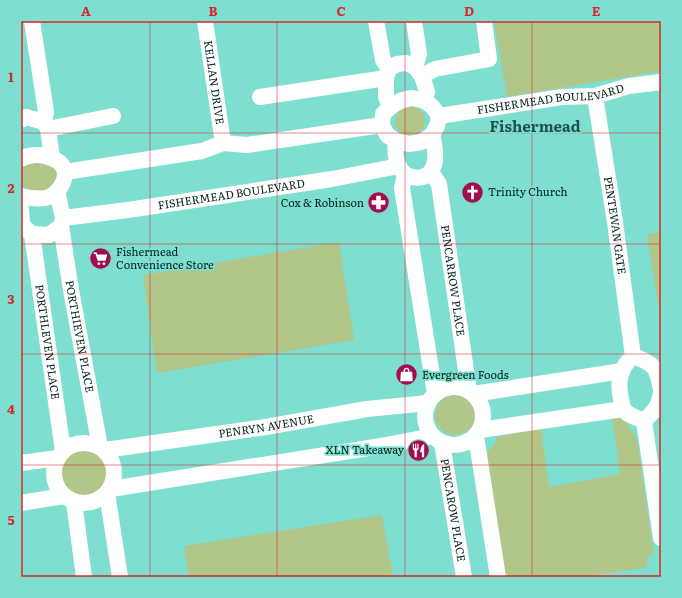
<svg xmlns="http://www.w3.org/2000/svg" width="682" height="598" font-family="Literata,serif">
<rect width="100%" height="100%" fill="#7edfd1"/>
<!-- green -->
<path fill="#b1c689" d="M494,21H661V71L507,97Z
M395 121a15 15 0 1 1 30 0a15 15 0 1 1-30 0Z
M41,161L53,166L57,173L55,182L46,190L32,192L21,186V167L28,162Z
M661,232V304L658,305L647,234Z
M339,242L354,340L157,373L143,275Z
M435 415a20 20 0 1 1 40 0a20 20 0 1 1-40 0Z
M612,417L624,419L637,439L654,555L647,556V567L587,577H506L484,454C491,449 495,445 497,437L541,427L549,487L620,474Z
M59 474a25 25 0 1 1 50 0a25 25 0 1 1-50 0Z
M382,515L393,577H189L184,546Z"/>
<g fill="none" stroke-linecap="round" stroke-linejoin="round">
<!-- minor -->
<g stroke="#fff" stroke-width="16">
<path d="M32,21L46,112L44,122"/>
<path id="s1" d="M205,21L223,143"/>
<path d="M376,21L383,60L389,69"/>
<path d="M414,21L419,54L415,67"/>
<path d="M422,76L435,69L489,59L484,21"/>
<path id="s2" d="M595,96L615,222L633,356"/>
<path d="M260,97L386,78"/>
<path d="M412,98C427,101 431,103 439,116L437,126L432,135L421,142L409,144L396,141L387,135L382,125L383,114C393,104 399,100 412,98Z"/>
<path d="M390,106L386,97V78L389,69L397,64L406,63L415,67L422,76L427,92L425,100"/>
<path id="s3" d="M439,116L562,97L595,96L629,86L661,82"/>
<path d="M21,120L26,117L44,122L48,129L52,158"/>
<path d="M48,129L113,116"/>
<path d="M396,141C395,149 395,157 398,165C405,181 429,183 434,165C437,157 434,143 432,135"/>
<path d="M21,159C27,155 38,154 45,156C51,158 57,159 61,164C71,175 60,192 49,197C40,200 30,198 21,196"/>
<path d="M65,172L202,151L223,143L247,145L382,125"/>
<path id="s4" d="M431,172L439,184L469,391"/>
<path d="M405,175L402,188L435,394"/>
<path d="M21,209L22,225L32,234L49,235L61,226L63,218L57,191"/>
<path id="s5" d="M63,218L128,210L332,179L399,166"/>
<path id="s6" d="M61,226L71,290L100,447"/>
<path id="s7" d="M32,234L63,451"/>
<circle cx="454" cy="416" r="29"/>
<path d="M661,390C657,367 655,364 633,356C620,368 617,381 621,399C622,401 622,405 623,408C626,415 637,418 644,421C654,411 658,408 661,393"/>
<path d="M473,394L622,371"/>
<path d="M644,421L661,538"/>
<path d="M480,430L623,409"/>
<path d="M476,436L498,577"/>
<circle cx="84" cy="473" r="30"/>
<path id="s8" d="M442,443L464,577"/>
<path id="s9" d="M105,450L266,427L367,409L428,403"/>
<path d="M21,463L58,458"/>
<path d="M111,489L375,447L433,436"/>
<path d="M107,493L120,577"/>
<path d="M74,502L84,577"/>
<path d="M21,503L64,496"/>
</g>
</g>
<!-- grid -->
<path fill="none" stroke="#d62828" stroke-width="1" stroke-opacity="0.55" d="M150,21V577M277,21V577M405,21V577M532,21V577M21,133H661M21,244H661M21,354H661M21,465H661"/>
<!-- icons -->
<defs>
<symbol id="church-disc" viewBox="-11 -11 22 22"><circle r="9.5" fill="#a30d4e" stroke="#7edfd1"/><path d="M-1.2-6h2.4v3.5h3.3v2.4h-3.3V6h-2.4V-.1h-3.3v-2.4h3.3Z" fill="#fff"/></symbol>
<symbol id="pharmacy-disc" viewBox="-11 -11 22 22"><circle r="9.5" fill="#a30d4e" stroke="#7edfd1"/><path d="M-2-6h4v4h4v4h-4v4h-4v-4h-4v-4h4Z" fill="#fff"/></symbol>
<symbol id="supermarket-disc" viewBox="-11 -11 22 22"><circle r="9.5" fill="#a30d4e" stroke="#7edfd1"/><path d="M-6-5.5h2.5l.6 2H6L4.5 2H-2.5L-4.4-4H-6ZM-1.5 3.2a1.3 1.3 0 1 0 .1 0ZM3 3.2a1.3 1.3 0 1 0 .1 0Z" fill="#fff"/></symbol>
<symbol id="shop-disc" viewBox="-11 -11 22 22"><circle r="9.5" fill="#a30d4e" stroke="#7edfd1"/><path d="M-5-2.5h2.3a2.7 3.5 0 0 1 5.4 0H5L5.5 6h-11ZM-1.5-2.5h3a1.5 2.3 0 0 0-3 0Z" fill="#fff"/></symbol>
<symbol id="restaurant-disc" viewBox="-11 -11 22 22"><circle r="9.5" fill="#a30d4e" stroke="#7edfd1"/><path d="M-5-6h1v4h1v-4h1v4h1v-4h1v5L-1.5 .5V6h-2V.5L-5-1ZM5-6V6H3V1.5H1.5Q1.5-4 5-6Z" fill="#fff"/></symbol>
</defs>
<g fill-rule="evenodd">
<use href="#church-disc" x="460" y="180" width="25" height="25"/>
<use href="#pharmacy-disc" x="366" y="190" width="25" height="25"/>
<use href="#supermarket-disc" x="88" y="246" width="25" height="25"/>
<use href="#shop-disc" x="394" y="362" width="25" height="25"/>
<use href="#restaurant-disc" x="406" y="438" width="25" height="25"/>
</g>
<g text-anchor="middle" stroke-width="3.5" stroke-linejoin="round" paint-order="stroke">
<!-- street labels -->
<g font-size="11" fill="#001f1b" stroke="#7edfd1">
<text dy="4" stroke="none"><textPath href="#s1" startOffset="62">KELLAN DRIVE</textPath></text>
<text dy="4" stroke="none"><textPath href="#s3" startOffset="113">FISHERMEAD BOULEVARD</textPath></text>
<text dy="4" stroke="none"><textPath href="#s5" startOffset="170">FISHERMEAD BOULEVARD</textPath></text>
<text dy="4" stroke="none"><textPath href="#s2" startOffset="131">PENTEWAN GATE</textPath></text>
<text dy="4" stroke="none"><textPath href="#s4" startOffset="112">PENCARROW PLACE</textPath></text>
<text dy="4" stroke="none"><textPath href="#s6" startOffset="112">PORTHIEVEN PLACE</textPath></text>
<text dy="4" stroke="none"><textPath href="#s7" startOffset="109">PORTHLEVEN PLACE</textPath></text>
<text dy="4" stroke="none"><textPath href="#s9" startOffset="163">PENRYN AVENUE</textPath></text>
<text dy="4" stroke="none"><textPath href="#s8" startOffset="68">PENCAROW PLACE</textPath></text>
</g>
<!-- poi labels -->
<g font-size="11" fill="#001f1b" stroke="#7edfd1" text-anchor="start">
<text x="488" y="196">Trinity Church</text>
<text x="364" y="207" text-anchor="end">Cox &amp; Robinson</text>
<text x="116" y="256">Fishermead<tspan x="116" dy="13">Convenience Store</tspan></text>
<text x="422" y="379">Evergreen Foods</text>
<text x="404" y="454" text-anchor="end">XLN Takeaway</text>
</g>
<!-- district labels -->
<g font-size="15" font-weight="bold" fill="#1e524c" stroke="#7edfd1">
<text x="535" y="132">Fishermead</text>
</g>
</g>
<!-- border -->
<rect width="682" height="598" fill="none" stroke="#7edfd1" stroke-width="44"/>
<rect x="22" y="22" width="638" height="554" fill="none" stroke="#d62828" stroke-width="1.5"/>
<g font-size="13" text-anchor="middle" font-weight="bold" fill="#d62828">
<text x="86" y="16">A</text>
<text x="213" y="16">B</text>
<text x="341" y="16">C</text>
<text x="469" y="16">D</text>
<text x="596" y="16">E</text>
<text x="11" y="82">1</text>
<text x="11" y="193">2</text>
<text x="11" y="304">3</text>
<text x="11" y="414">4</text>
<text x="11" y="525">5</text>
</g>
</svg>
